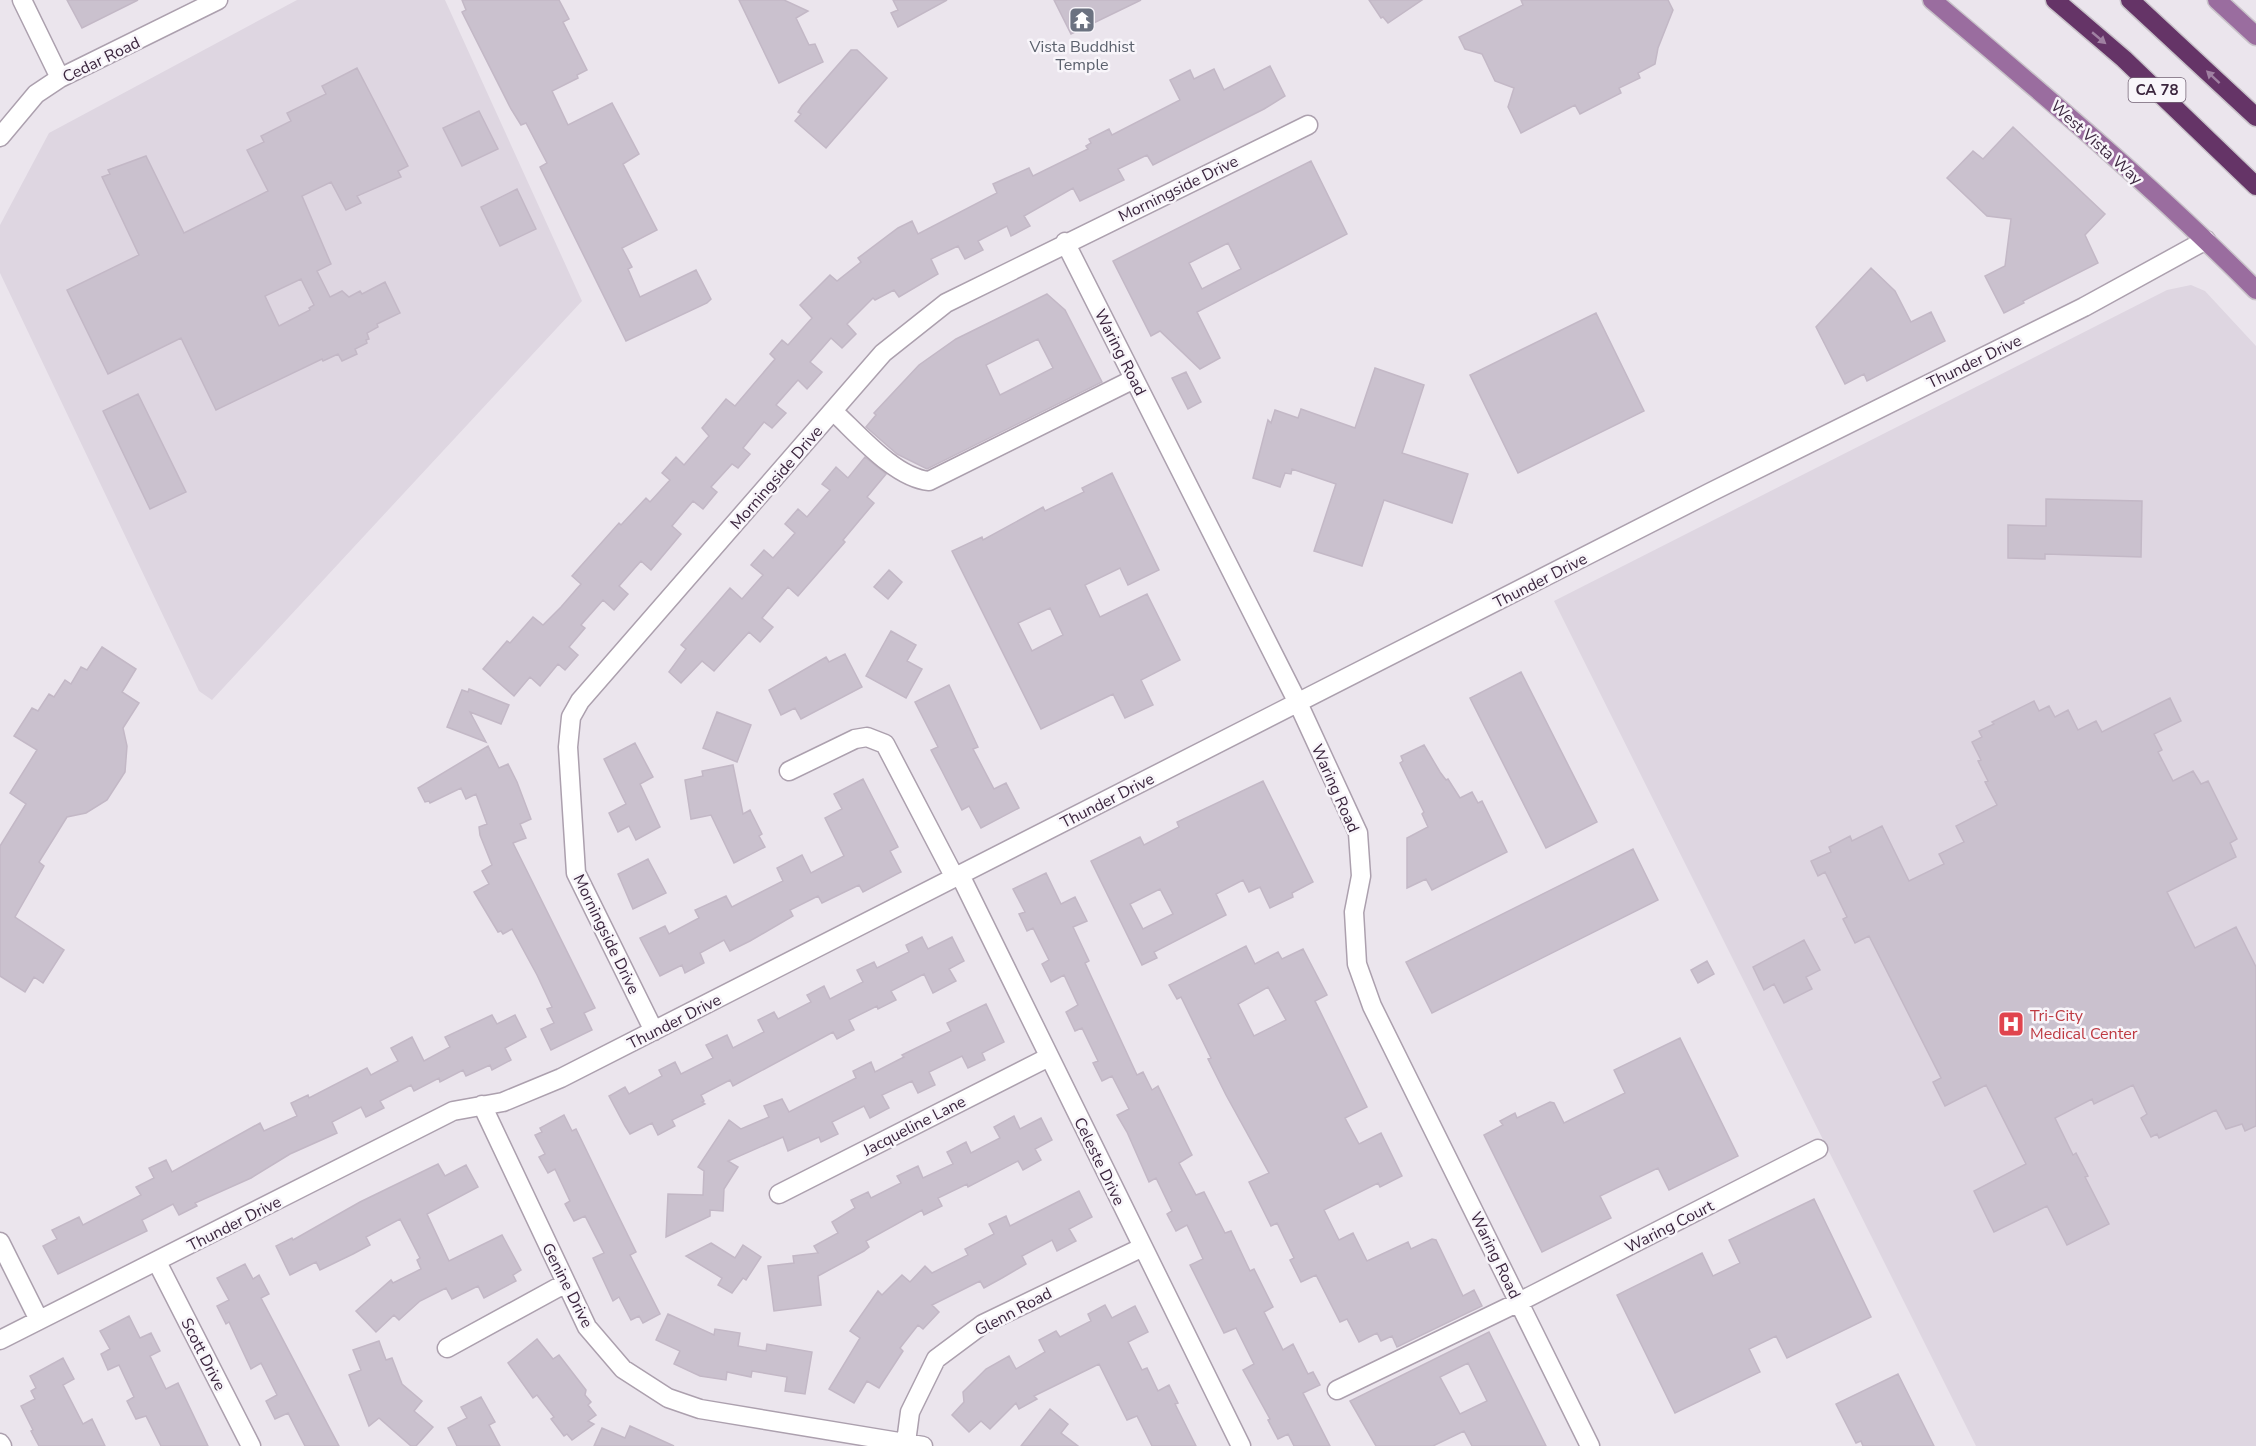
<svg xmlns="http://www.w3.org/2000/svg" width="2256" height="1446" font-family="'Nunito Sans',sans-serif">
<rect width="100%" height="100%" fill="#ebe5ed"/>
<!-- built -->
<path fill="#ded6e1" d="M297,0H445L582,301L212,700L199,691L0,273V225L49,133Z
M2191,285L2205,291L2256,346V1446H1976L1554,601L2167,290Z"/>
<!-- building -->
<path fill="#cac1ce" stroke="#c3b8c6" stroke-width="1.5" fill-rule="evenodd" d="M67,0H138L82,28Z
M462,0H559L569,19L563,22L587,70L577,75L578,78L552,91L568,125L612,103L639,154L623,164L657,230L622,248L632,267L628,269L640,297L696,270L711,299L707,303L626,341L540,167L547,163L526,123L521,125L511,109L462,12L466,10Z
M739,0H784L808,11L796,18L809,45L815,44L823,62L779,83Z
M893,0H947L898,27L891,13L898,10Z
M1054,0H1141L1071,34Z
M1369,0H1422L1388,23L1383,17L1381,18Z
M1521,0H1668L1673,10L1658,48L1655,64L1638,73L1640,78L1619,88L1621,93L1580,114L1575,105L1521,133L1508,107L1514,88L1495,81L1482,54L1465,49L1459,37L1523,5Z
M851,50H857L887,78L826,148L795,121L801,114L798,112L802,106Z
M1270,66L1285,96L1264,109L1153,165L1147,155L1118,169L1124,180L1080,201L1073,188L1024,216L1030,226L1011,236L1007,226L978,241L983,250L965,259L958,246L931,259L938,274L899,297L894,290L875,300L873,298L847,324L856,334L842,348L831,338L810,362L822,372L807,389L798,380L776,405L786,413L772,428L764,422L743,448L750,454L738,468L732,464L711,487L717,492L703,509L693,501L672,526L681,534L651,570L641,561L619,586L628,594L614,610L603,600L581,625L585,628L569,647L578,655L565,670L558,664L540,686L530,677L514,696L483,669L507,641L510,643L533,617L543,625L561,607L581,584L572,576L619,523L621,525L646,498L650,502L670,480L662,473L676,457L684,465L709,436L702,428L726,399L735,406L775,359L770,354L782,340L788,345L812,318L800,305L830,275L837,281L861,262L858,258L898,228L912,221L918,234L997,193L993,184L1029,168L1033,176L1088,149L1086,146L1091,143L1089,139L1109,129L1112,135L1180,100L1170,80L1190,70L1194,79L1214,69L1224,90Z
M357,68L408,166L398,171L401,177L357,196L361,203L346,210L331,182L302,196L331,264L317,271L330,297L342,291L349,297L360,291L362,294L385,282L400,313L377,324L378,327L367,333L369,339L366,340L367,343L355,349L357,354L342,361L338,354L323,361L322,359L216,410L181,338L108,374L67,290L139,255L102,177L110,174L108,170L146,156L184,233L268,191L247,150L264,142L261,136L291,121L287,113L326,94L322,86ZM301,279L314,305L309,308L310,310L279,326L265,296Z
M479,111L498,149L462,166L443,128Z
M2013,127L2105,214L2085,235L2098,263L2023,301L2024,303L2004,313L1985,276L2005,266L2011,219L1987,216L1947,178L1973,151L1983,159Z
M1311,161L1347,234L1197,312L1220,358L1200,369L1160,331L1151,336L1113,261ZM1228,243L1241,269L1202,289L1189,263Z
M517,189L536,229L500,246L481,207Z
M1871,268L1895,291L1911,322L1931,312L1945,341L1867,381L1864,374L1845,384L1816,327Z
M1047,294L1065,310L1102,382L927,469L897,454L866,427L876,415L874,413L919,365L956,339ZM1038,339L1053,368L1000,395L986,365Z
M1596,313L1644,411L1518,473L1470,375Z
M1375,368L1424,385L1402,453L1468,474L1452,523L1384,500L1362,566L1314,551L1336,484L1292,469L1291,474L1285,473L1280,487L1253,478L1268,420L1271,423L1275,410L1298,418L1301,409L1355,428Z
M1186,372L1201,402L1188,409L1172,378Z
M138,394L186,492L150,509L103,411Z
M865,457L886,474L867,497L874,503L843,540L845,542L798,596L788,587L762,618L773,627L760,642L749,632L714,671L702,661L681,683L669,672L686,649L681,645L730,588L742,599L763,575L751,565L764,550L773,558L795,533L785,524L798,509L807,517L830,490L822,484L836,467L848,478Z
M1112,473L1159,570L1128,585L1120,568L1085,585L1100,617L1147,594L1180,660L1141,680L1153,705L1125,718L1113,694L1041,729L952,551L982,537L983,540L1043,507L1045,511L1084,492L1082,488ZM1050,608L1063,635L1032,651L1018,623Z
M2046,499L2142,501L2141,557L2045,554V559L2008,558V525L2046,526Z
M889,570L902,582L888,599L874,587Z
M891,631L916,645L907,661L922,669L906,698L866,676Z
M102,647L136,669L122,692L139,703L123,728L127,746L125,772L107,800L86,813L67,817L39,862L44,866L15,917L64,950L43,983L34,977L25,992L0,976V846L26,804L10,793L37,750L14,736L32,708L38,711L49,694L54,697L65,680L71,684L81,667L87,670Z
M845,654L862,687L801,719L795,708L781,715L769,690L826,657L829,662Z
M1521,672L1597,822L1546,848L1470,698Z
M949,685L978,747L973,749L994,789L1006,783L1019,808L981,828L969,806L962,810L942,771L931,750L938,747L915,702Z
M469,689L509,705L501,724L470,712L486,742L447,727L462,690L468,692Z
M2170,698L2181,721L2154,734L2162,750L2158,752L2173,781L2193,771L2201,784L2208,781L2237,839L2230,843L2236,857L2167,892L2195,948L2236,927L2256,967V1126L2245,1131L2242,1124L2226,1129L2216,1110L2159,1138L2157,1134L2151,1137L2141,1118L2147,1114L2133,1085L2094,1104L2092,1099L2055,1118L2073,1155L2076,1153L2088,1176L2085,1177L2109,1224L2067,1245L2047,1206L1994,1232L1974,1191L2026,1164L1986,1085L1945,1106L1933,1082L1941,1078L1869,936L1855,943L1843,919L1847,917L1825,872L1818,876L1811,861L1831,852L1829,847L1850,836L1852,841L1882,826L1909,881L1944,864L1939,854L1964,842L1956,826L1997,805L1985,782L1988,781L1978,761L1981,760L1972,742L1982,737L1979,731L1994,724L1992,722L2034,701L2039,711L2049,706L2055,717L2068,710L2078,730L2096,721L2102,732Z
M717,712L751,725L737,762L703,748Z
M635,743L653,777L640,784L660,827L636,840L629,826L618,832L609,813L626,804L604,759Z
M1424,745L1440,772L1446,780L1448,779L1460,798L1472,792L1478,803L1482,801L1507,852L1432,890L1426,879L1407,888V838L1428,827L1422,814L1424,812L1400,763L1403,761L1401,756Z
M488,746L499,768L508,764L517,782L531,819L520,824L526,838L513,843L595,1008L584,1013L592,1030L551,1050L541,1029L554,1023L547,1009L552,1007L537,975L512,929L503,934L501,931L498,932L474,892L489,884L482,871L492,865L480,835L479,827L487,824L476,794L466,799L461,788L430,803L429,801L425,802L418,788Z
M733,765L743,814L750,810L762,834L759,836L765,847L734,863L711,815L691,819L685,780L703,776L702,771Z
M863,779L898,847L890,851L901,872L863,892L859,885L822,903L818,896L790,910L793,916L750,941L730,951L724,940L700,953L704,963L685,973L682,965L660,976L640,938L665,926L669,934L699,918L695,910L726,896L732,907L783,881L777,868L802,855L811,873L844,856L825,818L842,809L834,794Z
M1263,781L1313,882L1292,893L1293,897L1270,908L1260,887L1249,892L1243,880L1216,894L1226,915L1154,952L1157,958L1142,965L1091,861L1140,837L1144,845L1179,827L1177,822ZM1160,889L1173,914L1143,929L1130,904Z
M1633,849L1658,900L1432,1013L1406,962Z
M648,859L666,893L633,909L618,874Z
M1046,873L1061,904L1075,897L1087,921L1073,927L1089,961L1085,963L1137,1075L1143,1072L1152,1090L1158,1086L1192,1155L1179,1163L1196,1195L1204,1192L1225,1233L1231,1231L1250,1271L1254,1269L1273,1307L1264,1312L1283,1350L1293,1344L1308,1374L1313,1372L1320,1385L1303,1393L1330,1446H1294L1288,1434L1278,1439L1268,1420L1270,1419L1243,1370L1254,1364L1236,1328L1224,1333L1190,1265L1203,1259L1187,1225L1176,1231L1167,1214L1172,1211L1156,1178L1149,1182L1127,1132L1117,1115L1129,1109L1112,1076L1102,1081L1093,1063L1098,1061L1082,1028L1075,1031L1066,1012L1078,1005L1064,975L1051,982L1042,964L1049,960L1033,928L1027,931L1019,914L1025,912L1013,889Z
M922,937L928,949L952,937L964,961L949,969L956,981L933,993L924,974L891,991L896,1000L878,1009L877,1006L849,1020L854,1030L837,1039L833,1032L733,1086L730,1080L701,1095L704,1101L702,1102L705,1104L672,1120L675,1126L658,1135L652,1123L630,1134L625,1126L609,1096L625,1087L629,1094L662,1076L659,1070L675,1062L681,1074L713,1058L706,1045L727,1035L733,1048L764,1032L758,1020L774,1012L778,1019L811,1002L807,995L824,986L830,999L863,982L857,970L874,962L877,968L909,952L906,945Z
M1804,940L1820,970L1806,977L1812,989L1784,1003L1774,984L1764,990L1753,967Z
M1246,946L1255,964L1278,952L1282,959L1303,949L1327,995L1315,1001L1367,1107L1345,1118L1359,1144L1381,1133L1402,1176L1380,1187L1378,1183L1324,1210L1339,1240L1353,1233L1367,1261L1408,1242L1411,1249L1432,1239L1436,1240L1463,1296L1474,1290L1482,1306L1397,1347L1392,1336L1381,1341L1377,1333L1359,1342L1347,1319L1340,1322L1316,1275L1301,1282L1290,1260L1294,1258L1277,1223L1271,1226L1249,1182L1269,1173L1226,1095L1208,1059L1211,1058L1181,997L1177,999L1169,985ZM1268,987L1286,1020L1254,1036L1238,1004Z
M1707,961L1714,974L1698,983L1691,970Z
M986,1004L1004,1042L982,1053L985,1060L968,1068L962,1056L929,1072L935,1085L918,1093L912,1081L882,1095L889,1108L870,1118L864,1106L832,1122L838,1134L821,1142L819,1137L788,1151L783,1137L728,1161L738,1167L724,1189L723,1211L710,1210V1216L666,1237L668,1194L703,1195L704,1171L698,1167L729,1120L741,1129L769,1117L764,1106L782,1099L789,1112L856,1078L853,1071L871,1062L875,1072L904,1057L902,1055L951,1031L947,1023Z
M492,1015L497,1024L515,1015L526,1037L505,1048L511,1060L492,1070L490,1065L466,1076L463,1070L440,1082L439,1078L414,1091L411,1085L380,1101L384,1108L366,1117L361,1107L332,1122L337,1133L290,1154L251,1178L195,1203L197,1206L179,1215L173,1204L142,1220L147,1231L58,1274L43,1246L57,1239L52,1230L79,1217L83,1225L141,1195L136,1187L154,1178L149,1168L166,1160L172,1172L260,1123L264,1131L297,1116L291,1103L308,1095L309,1098L367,1068L371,1075L398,1061L391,1048L412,1037L424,1061L450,1047L445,1037Z
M1680,1038L1738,1156L1669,1190L1658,1168L1600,1196L1611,1218L1542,1252L1484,1135L1503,1125L1500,1121L1515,1113L1517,1118L1550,1102L1554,1103L1564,1123L1625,1093L1614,1070Z
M564,1115L572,1131L576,1129L611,1201L636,1252L630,1255L660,1314L643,1323L639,1316L631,1320L619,1297L613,1301L593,1258L604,1253L585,1216L574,1221L565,1204L570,1201L555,1169L548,1173L539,1157L545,1154L535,1135L542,1132L540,1128Z
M1014,1116L1020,1129L1041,1118L1052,1140L1035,1149L1041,1160L1023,1170L1018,1161L968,1187L967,1184L938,1198L942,1206L924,1215L922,1210L866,1241L869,1247L864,1251L818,1276L821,1305L774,1311L768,1266L794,1263L793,1256L818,1253L814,1246L838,1233L832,1222L855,1208L851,1200L868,1192L871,1198L901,1183L897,1176L918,1166L923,1178L953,1164L947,1152L966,1142L971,1153L1000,1138L994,1127Z
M438,1164L445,1176L466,1165L478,1187L427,1214L449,1261L502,1235L521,1270L513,1275L516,1281L484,1298L478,1286L452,1299L446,1288L420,1301L399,1320L394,1315L376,1332L356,1311L391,1280L393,1283L421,1269L417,1260L420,1258L400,1219L366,1237L370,1245L353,1254L320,1270L316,1262L290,1275L276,1246L292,1238L293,1240L360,1202Z
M1079,1191L1092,1217L1069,1229L1076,1241L1057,1251L1052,1240L1022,1256L1026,1264L1002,1278L984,1288L980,1281L932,1305L939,1312L923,1329L918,1325L900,1348L903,1351L879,1388L867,1381L854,1403L829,1389L860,1338L850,1331L878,1291L882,1295L902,1275L910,1282L925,1266L932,1273L968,1255L965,1249L994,1234L989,1224L1006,1216L1010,1226Z
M1814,1199L1871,1317L1787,1358L1776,1336L1749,1349L1760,1372L1675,1413L1617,1295L1702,1253L1713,1276L1740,1263L1729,1240Z
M711,1243L735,1258L743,1245L761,1257L746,1280L743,1278L732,1293L718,1285L722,1278L686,1256Z
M245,1264L253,1279L259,1275L269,1294L261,1298L339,1446H305L288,1413L275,1419L266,1401L277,1395L261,1363L251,1369L229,1322L226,1324L217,1306L229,1300L217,1278Z
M1105,1305L1112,1318L1135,1306L1148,1332L1128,1342L1142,1370L1147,1368L1158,1391L1169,1385L1178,1403L1175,1404L1196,1446H1152L1137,1416L1127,1420L1099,1364L1034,1396L1037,1399L1019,1409L1016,1403L990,1429L981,1421L969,1432L952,1415L964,1402L963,1392L986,1369L1009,1356L1016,1369L1045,1352L1039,1340L1056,1331L1060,1337L1091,1321L1088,1314Z
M668,1314L714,1335L715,1329L740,1333L738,1346L766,1351L767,1344L812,1352L805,1394L785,1391L787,1377L752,1371L751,1377L727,1372L726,1380L700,1376L674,1364L680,1351L656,1340Z
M129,1316L140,1338L151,1333L160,1351L150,1356L166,1389L178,1383L208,1446H161L146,1416L136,1419L127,1401L134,1397L119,1365L108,1370L101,1354L110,1349L100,1331Z
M1489,1332L1546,1446H1472L1464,1431L1433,1446H1376L1350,1401ZM1468,1363L1487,1401L1460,1414L1440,1377Z
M537,1339L553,1359L559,1355L586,1390L585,1395L591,1402L588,1405L596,1415L588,1421L594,1424L572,1440L567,1434L564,1436L551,1419L554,1417L537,1395L533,1398L508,1363Z
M379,1341L386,1360L392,1358L402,1384L422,1401L414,1411L433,1427L416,1446H411L379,1418L369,1426L349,1375L361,1370L353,1350Z
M63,1358L74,1379L63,1385L83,1424L92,1419L105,1446H39L31,1431L33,1430L21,1406L35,1399L31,1391L36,1388L30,1376Z
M1898,1374L1934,1446H1863L1861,1441L1856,1443L1836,1404Z
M481,1397L495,1422L489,1425L500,1446H457L448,1428L467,1418L461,1407Z
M1050,1409L1068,1424L1061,1433L1078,1446H1021Z
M630,1426L674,1446H594L602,1428L625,1438Z"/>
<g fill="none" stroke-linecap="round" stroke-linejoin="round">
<defs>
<path id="minor" d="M22,0L60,78
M0,137L36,94L60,78L218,0
M1065,242L1298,703L1358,833L1361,876L1354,912L1357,964L1372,1006L1590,1446
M833,411C858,434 895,478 929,481L1134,379
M789,771L855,739L867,737L885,744L955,878
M960,875L1241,1446
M654,1031L576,873L568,747L571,717L580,701L883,353L946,303L1308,125
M482,1105L587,1327L623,1369L668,1398L700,1409L923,1446
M779,1194L1049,1057
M0,1242L39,1320
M157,1262L251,1446
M0,1340L453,1111L503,1102L561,1078L1711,492L2084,307L2206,240
M447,1348L566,1283
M1337,1390L1519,1302L1818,1149
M906,1442L910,1412L936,1359L983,1324L1143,1247
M0,1443L2,1446"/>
<path id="major" d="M1932,0C2043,94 2154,187 2256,290
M2217,0L2256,36"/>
<path id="highway" d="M2055,0L2124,59L2256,186
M2130,0L2256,117"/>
</defs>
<!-- minor casing -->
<use href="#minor" stroke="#aca0ae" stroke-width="21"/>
<!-- major casing -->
<use href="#major" stroke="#c8c2c9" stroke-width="21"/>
<!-- highway casing -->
<use href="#highway" stroke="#c8c2c9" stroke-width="21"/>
<!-- minor -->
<use href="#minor" stroke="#fff" stroke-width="18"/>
<!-- major -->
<use href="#major" stroke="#9a6d9f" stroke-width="18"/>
<!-- highway -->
<use href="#highway" stroke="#653467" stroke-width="18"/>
</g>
<!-- one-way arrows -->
<defs><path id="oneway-solid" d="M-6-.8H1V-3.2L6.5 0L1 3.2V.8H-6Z" transform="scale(1.5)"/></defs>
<g fill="#a081a2">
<use href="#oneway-solid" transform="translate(2099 38) rotate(40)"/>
<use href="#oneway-solid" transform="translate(2213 77) rotate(-137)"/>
</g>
<!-- icons -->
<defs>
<symbol id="temple-square" viewBox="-11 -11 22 22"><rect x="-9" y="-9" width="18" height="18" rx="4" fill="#6b7280" stroke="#f8f5fa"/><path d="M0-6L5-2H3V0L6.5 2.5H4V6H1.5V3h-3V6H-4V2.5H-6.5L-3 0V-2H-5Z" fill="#fff"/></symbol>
<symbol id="hospital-square" viewBox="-11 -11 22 22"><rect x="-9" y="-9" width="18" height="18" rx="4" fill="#e0444e" stroke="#f8f5fa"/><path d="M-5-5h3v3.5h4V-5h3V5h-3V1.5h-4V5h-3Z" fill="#fff"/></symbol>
</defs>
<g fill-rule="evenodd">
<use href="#temple-square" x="1067" y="5" width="30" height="30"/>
<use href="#hospital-square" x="1996" y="1009" width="30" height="30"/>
</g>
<g text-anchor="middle" stroke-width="5" stroke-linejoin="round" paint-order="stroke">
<!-- shield labels -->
<rect fill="#f8f5fa" stroke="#746476" stroke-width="1.5" x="2128.5" y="78" width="57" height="24" rx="4.5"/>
<g font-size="15" font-weight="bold" fill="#3b263e">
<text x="2157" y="95">CA 78</text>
</g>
<!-- worship labels -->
<g font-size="16" fill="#5b616d" stroke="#f8f5fa">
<text x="1082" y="52">Vista Buddhist<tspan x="1082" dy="18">Temple</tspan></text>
</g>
<!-- street labels -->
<g font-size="16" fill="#3b263e" stroke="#f8f5fa">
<text transform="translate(101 59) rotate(-26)" y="6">Cedar Road</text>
<text transform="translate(2097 142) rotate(42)" y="6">West Vista Way</text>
<text transform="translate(1178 188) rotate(-26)" y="6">Morningside Drive</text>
<text transform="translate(1121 352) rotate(63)" y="6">Waring Road</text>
<text transform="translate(1974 361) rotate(-26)" y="6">Thunder Drive</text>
<text transform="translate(776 477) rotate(-49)" y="6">Morningside Drive</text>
<text transform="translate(1540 580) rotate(-27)" y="6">Thunder Drive</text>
<text transform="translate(1336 788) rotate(66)" y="6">Waring Road</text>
<text transform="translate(1107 800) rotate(-27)" y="6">Thunder Drive</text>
<text transform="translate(607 934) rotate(64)" y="6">Morningside Drive</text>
<text transform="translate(674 1021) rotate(-27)" y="6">Thunder Drive</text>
<text transform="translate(914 1125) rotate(-27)" y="6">Jacqueline Lane</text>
<text transform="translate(1100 1161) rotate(64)" y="6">Celeste Drive</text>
<text transform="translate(234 1223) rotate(-27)" y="6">Thunder Drive</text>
<text transform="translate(1669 1226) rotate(-27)" y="6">Waring Court</text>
<text transform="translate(1496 1255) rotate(64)" y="6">Waring Road</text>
<text transform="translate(568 1285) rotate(63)" y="6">Genine Drive</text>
<text transform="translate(1013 1311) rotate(-28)" y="6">Glenn Road</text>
<text transform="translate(204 1354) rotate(63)" y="6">Scott Drive</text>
</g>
<!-- health labels -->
<g font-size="16" fill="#be3a42" stroke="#f8f5fa" text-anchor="start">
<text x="2030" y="1021">Tri-City<tspan x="2030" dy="18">Medical Center</tspan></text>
</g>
</g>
</svg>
